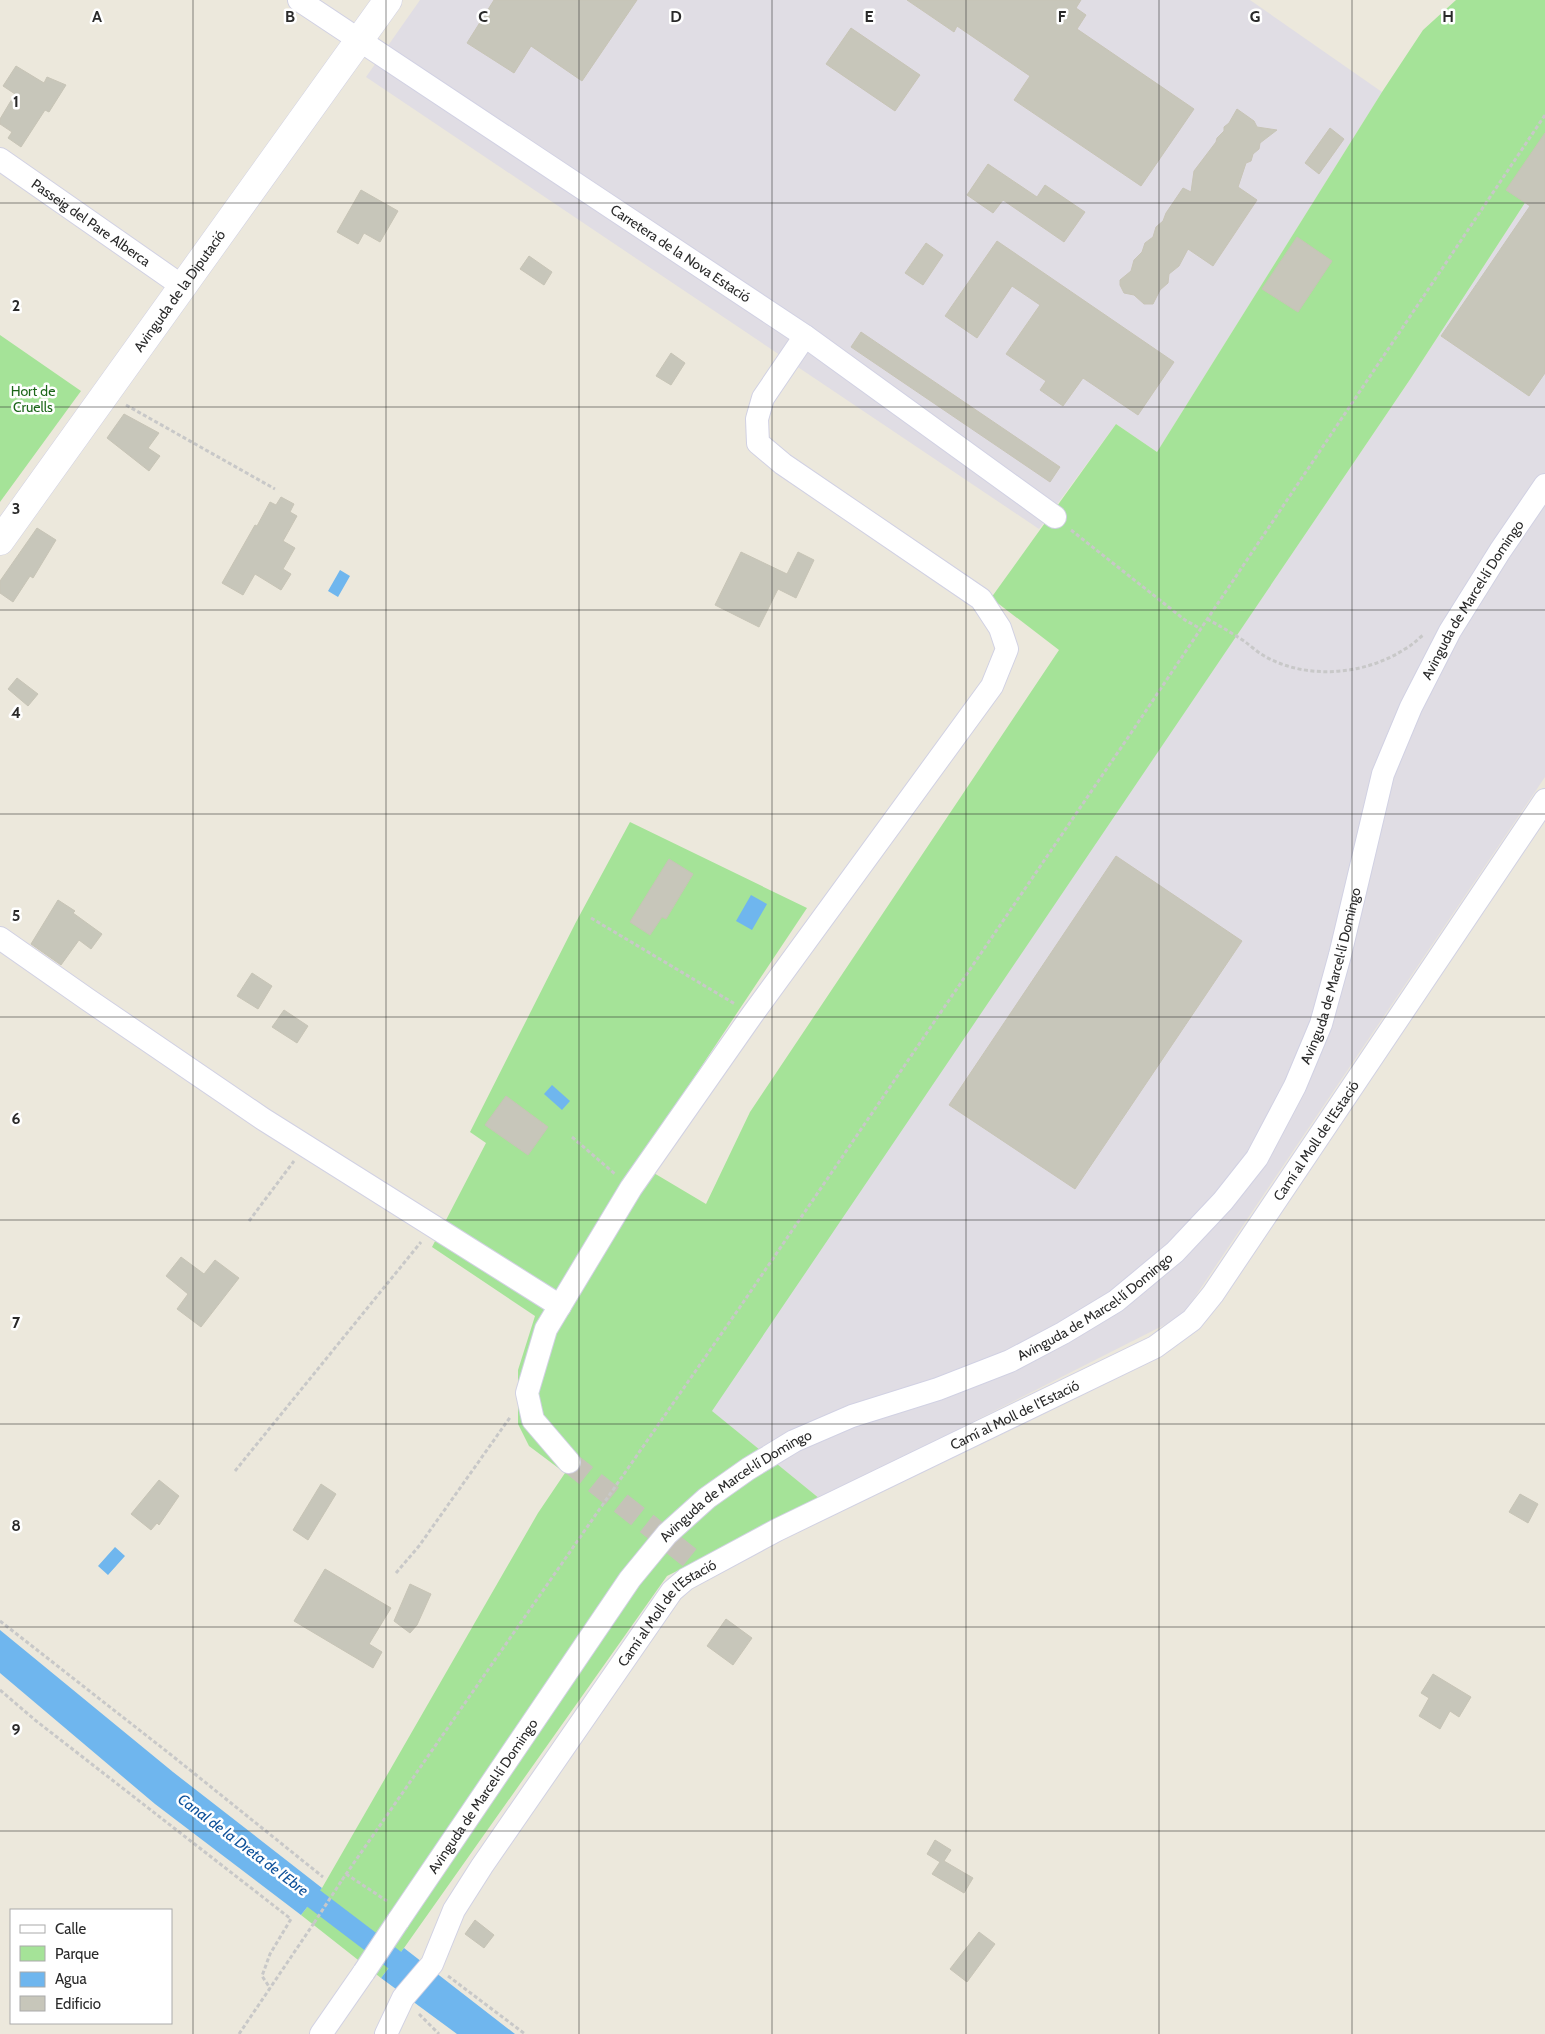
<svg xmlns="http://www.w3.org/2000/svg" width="1545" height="2034" font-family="Cabin,sans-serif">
<rect width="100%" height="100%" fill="#ece8dc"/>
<!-- industrial -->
<path fill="#e0dde4" d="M420,0H1250L1382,92L1157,452L1116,424L1039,529L366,77Z
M1545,172V777L1182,1316L820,1499L711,1411L1411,378Z"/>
<!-- green -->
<path fill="#a5e398" d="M1456,0H1545V172L1411,378L712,1411L820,1499L667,1576L404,1948L381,1978L301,1915L322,1888L538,1513L565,1473L529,1446L518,1424V1370L535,1316L432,1247L486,1143L470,1132L576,922L630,822L807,908L637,1163L706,1204L750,1112L1059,650L991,598L1116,424L1157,452L1382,92L1423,30Z
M0,335L81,391L0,502Z"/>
<!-- water -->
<path fill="#6fb6ee" d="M340,570L350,576L338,597L328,591Z
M751,895L767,904L752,930L736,921Z
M552,1085L570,1101L562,1110L544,1094Z
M115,1547L125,1556L108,1575L98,1566Z
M0,1630L173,1772L322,1888L301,1915L155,1804L0,1673Z
M404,1948L515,2034H457L381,1978Z"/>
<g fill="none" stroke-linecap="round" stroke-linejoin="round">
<!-- canal -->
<path stroke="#6fb6ee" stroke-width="21" d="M292,1882L417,1977"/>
</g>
<!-- building -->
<path fill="#c7c6ba" stroke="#c7c4b6" d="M494,0H637L582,81L531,46L514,73L467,43Z
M907,0H1081L1076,8L1086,15L1077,29L1194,109L1141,186L1014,100L1030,76L957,26L954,32Z
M851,28L920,75L895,111L826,64Z
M16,66L44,83L47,77L66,85L49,112L45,110L21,147L8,138L12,132L0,124V119L15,94L3,86Z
M1237,109L1254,121L1257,127L1277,130L1260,143L1259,149L1253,154L1251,161L1246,163L1238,187L1257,200L1213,266L1188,249L1179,266L1169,274L1168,283L1160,290L1153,304H1144L1134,295L1124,293L1120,285V280L1131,271L1134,260L1142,252L1145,243L1153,237L1156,227L1163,221L1166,213L1183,188L1191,192L1194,171L1216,142L1217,138L1224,131V127L1229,123Z
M1330,128L1344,139L1319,174L1305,163Z
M1545,133V373L1529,396L1441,336L1530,206L1506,190Z
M988,164L1037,197L1045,185L1085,212L1064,242L1003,200L993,213L967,195Z
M361,190L398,211L380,242L364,233L358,244L337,232Z
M1297,237L1332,261L1298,312L1262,289Z
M997,241L1174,362L1138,415L1083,378L1063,406L1040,390L1046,381L1006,354L1040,305L1012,286L977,338L945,316Z
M926,243L943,255L923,285L905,273Z
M529,256L552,272L544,285L520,269Z
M861,332L1060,467L1050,482L851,347Z
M671,353L685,363L671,385L656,376Z
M124,414L159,433L148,448L160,456L149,471L107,438Z
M281,497L294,504L290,512L297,516L283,541L295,548L283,569L291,574L281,590L255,574L243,595L222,583L255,525L257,526L270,502L276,505Z
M37,528L56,540L33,578L30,576L13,602L0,593V581Z
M741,552L787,574L798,552L814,560L796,598L778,589L759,627L715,605Z
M17,678L38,694L28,706L8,689Z
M1116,856L1242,941L1075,1189L949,1105Z
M669,859L693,874L666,919L662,917L650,935L630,922Z
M58,900L75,911L73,913L102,934L91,949L79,940L61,965L31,944Z
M252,973L272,986L258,1009L237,996Z
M284,1010L308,1026L297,1043L272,1027Z
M506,1096L548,1127L528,1155L485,1125Z
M181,1257L204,1274L215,1260L239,1278L201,1327L177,1309L188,1294L166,1276Z
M159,1480L179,1496L159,1525L157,1523L151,1530L131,1514Z
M321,1484L336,1494L308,1540L293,1530Z
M1520,1494L1538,1504L1528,1523L1509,1512Z
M325,1569L391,1608L369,1644L382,1652L373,1668L294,1621Z
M410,1584L431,1594L417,1625L410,1633L394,1621Z
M726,1619L752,1638L733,1665L707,1646Z
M1433,1674L1471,1697L1459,1717L1450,1711L1440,1729L1419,1716L1429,1698L1421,1693Z
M935,1840L951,1850L944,1861L973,1878L964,1893L932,1874L940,1862L927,1854Z
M475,1920L494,1935L484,1948L465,1934Z
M979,1932L995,1944L967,1982L950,1969Z"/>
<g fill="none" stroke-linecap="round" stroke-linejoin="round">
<!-- minor-tunnel -->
<path stroke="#c5c2b8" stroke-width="22" stroke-dasharray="22 11" stroke-linecap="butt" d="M569,1462L704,1569"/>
<defs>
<g id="minor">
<path id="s1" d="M299,0L805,336L1055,517"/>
<path id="s2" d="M0,159L182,286"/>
<path d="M0,938L87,999L263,1119L560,1306"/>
<path d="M569,1462L533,1420L527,1393L546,1329L631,1188L752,1015L992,686L1007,649L1000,628L981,599L783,464L758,443L757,419L763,398L805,336"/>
<path id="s3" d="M398,1921L630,1579L667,1534L707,1498L748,1469L794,1441L852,1416L938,1389L1010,1361L1063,1333L1116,1301L1175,1252L1223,1201L1257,1158L1295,1086L1321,1024L1340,955L1383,774L1411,707L1450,631L1500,551L1545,485"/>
<path d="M321,2034L364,1972"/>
<path id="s4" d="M386,2034L403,1998L432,1964L454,1910L482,1866L672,1591L686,1579L777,1530L1155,1347L1192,1320L1213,1294L1545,800"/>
</g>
<g id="tertiary">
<path id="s5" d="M0,541L388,0"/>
</g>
</defs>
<!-- minor casing -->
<use href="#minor" stroke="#d1d1e3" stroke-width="24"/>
<!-- tertiary casing -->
<use href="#tertiary" stroke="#d1d1e3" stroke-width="29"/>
<!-- path -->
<path stroke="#c8c8c8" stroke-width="3" stroke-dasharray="4 2.5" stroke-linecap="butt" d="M126,405L275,489
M1071,530L1185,620L1201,629
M1207,619C1220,626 1232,633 1244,641C1251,646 1258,653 1266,657C1308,680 1365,675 1405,649C1412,645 1417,640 1423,635
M591,918L735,1004
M572,1137L615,1174
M249,1221L294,1161
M235,1471L421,1242
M396,1573L419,1546L511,1416
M0,1621L170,1754L323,1877
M0,1690L35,1720L291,1919L270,1954L262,1976L270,1988
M346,1874L387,1901
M342,1880L740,1307L1129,736L1545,115
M448,1976L525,2034
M419,2014L439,2034
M239,2034L314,1923"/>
<!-- minor -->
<use href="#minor" stroke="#fff" stroke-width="22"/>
<!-- tertiary -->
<use href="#tertiary" stroke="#fff" stroke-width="28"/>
<defs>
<path id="minor-bridge" d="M364,1972L398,1921"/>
</defs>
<!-- minor-bridge casing -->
<use href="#minor-bridge" stroke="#d1d1e3" stroke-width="24" stroke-linecap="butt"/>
<!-- path-bridge -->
<path stroke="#c8c8c8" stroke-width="3" stroke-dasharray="4 2.5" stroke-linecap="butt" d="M314,1923L342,1880"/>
<!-- minor-bridge -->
<use href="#minor-bridge" stroke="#fff" stroke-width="22"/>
</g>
<!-- grid -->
<path fill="none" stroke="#2a2a2a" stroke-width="1" stroke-opacity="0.55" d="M193,0V2034M386,0V2034M579,0V2034M772,0V2034M966,0V2034M1159,0V2034M1352,0V2034M0,203H1545M0,407H1545M0,610H1545M0,814H1545M0,1017H1545M0,1220H1545M0,1424H1545M0,1627H1545M0,1831H1545"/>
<g text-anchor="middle" stroke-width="5" stroke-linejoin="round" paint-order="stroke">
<!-- street labels -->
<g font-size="14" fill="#2a2a2a" stroke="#fff">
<text dy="5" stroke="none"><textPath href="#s2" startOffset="111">Passeig del Pare Alberca</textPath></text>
<text dy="5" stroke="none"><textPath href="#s1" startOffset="458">Carretera de la Nova Estació</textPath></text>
<text dy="5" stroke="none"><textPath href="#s5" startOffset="308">Avinguda de la Diputació</textPath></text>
<text dy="5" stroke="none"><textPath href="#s3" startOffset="1786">Avinguda de Marcel·lí Domingo</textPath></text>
<text dy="5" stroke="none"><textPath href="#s3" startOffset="1381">Avinguda de Marcel·lí Domingo</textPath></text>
<text dy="5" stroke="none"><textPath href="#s4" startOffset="1335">Camí al Moll de l'Estació</textPath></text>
<text dy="5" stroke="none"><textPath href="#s3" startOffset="961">Avinguda de Marcel·lí Domingo</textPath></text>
<text dy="5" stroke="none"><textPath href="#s4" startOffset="915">Camí al Moll de l'Estació</textPath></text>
<text dy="5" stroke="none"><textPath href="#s3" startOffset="556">Avinguda de Marcel·lí Domingo</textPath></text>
<text dy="5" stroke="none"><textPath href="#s4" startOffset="510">Camí al Moll de l'Estació</textPath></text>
<text dy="5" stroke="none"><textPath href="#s3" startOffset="151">Avinguda de Marcel·lí Domingo</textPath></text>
</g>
<!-- park labels -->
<g font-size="14" fill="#1d671a" stroke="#fff">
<text x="33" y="396">Hort de<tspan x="33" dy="16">Cruells</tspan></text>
</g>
<!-- water labels -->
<g font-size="15" font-style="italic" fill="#0e519a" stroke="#fff">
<text transform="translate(243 1845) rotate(37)" y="5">Canal de la Dreta de l'Ebre</text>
</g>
</g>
<g font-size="16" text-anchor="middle" font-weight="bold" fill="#2a2a2a" stroke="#fff" stroke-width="5" stroke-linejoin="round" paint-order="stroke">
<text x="97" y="22">A</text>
<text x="290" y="22">B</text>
<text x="483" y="22">C</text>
<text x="676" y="22">D</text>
<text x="869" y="22">E</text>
<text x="1062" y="22">F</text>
<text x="1255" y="22">G</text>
<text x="1448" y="22">H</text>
<text x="16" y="107">1</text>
<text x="16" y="311">2</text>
<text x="16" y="514">3</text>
<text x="16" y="718">4</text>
<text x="16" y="921">5</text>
<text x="16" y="1124">6</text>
<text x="16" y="1328">7</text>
<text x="16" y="1531">8</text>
<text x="16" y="1735">9</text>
</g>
<!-- legend -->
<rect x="10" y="1909" width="162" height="115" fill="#ffffff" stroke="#aaaaaa"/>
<rect x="20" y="1925" width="25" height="8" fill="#ffffff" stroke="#aaaaaa"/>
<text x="55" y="1934" font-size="15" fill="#2a2a2a">Calle</text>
<rect x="20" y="1946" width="25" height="15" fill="#a5e398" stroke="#aaaaaa"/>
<text x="55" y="1959" font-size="15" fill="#2a2a2a">Parque</text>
<rect x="20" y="1972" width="25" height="15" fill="#6fb6ee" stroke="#aaaaaa"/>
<text x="55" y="1984" font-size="15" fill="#2a2a2a">Agua</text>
<rect x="20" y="1996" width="25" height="15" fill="#c7c6ba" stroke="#aaaaaa"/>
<text x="55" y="2009" font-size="15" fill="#2a2a2a">Edificio</text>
</svg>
